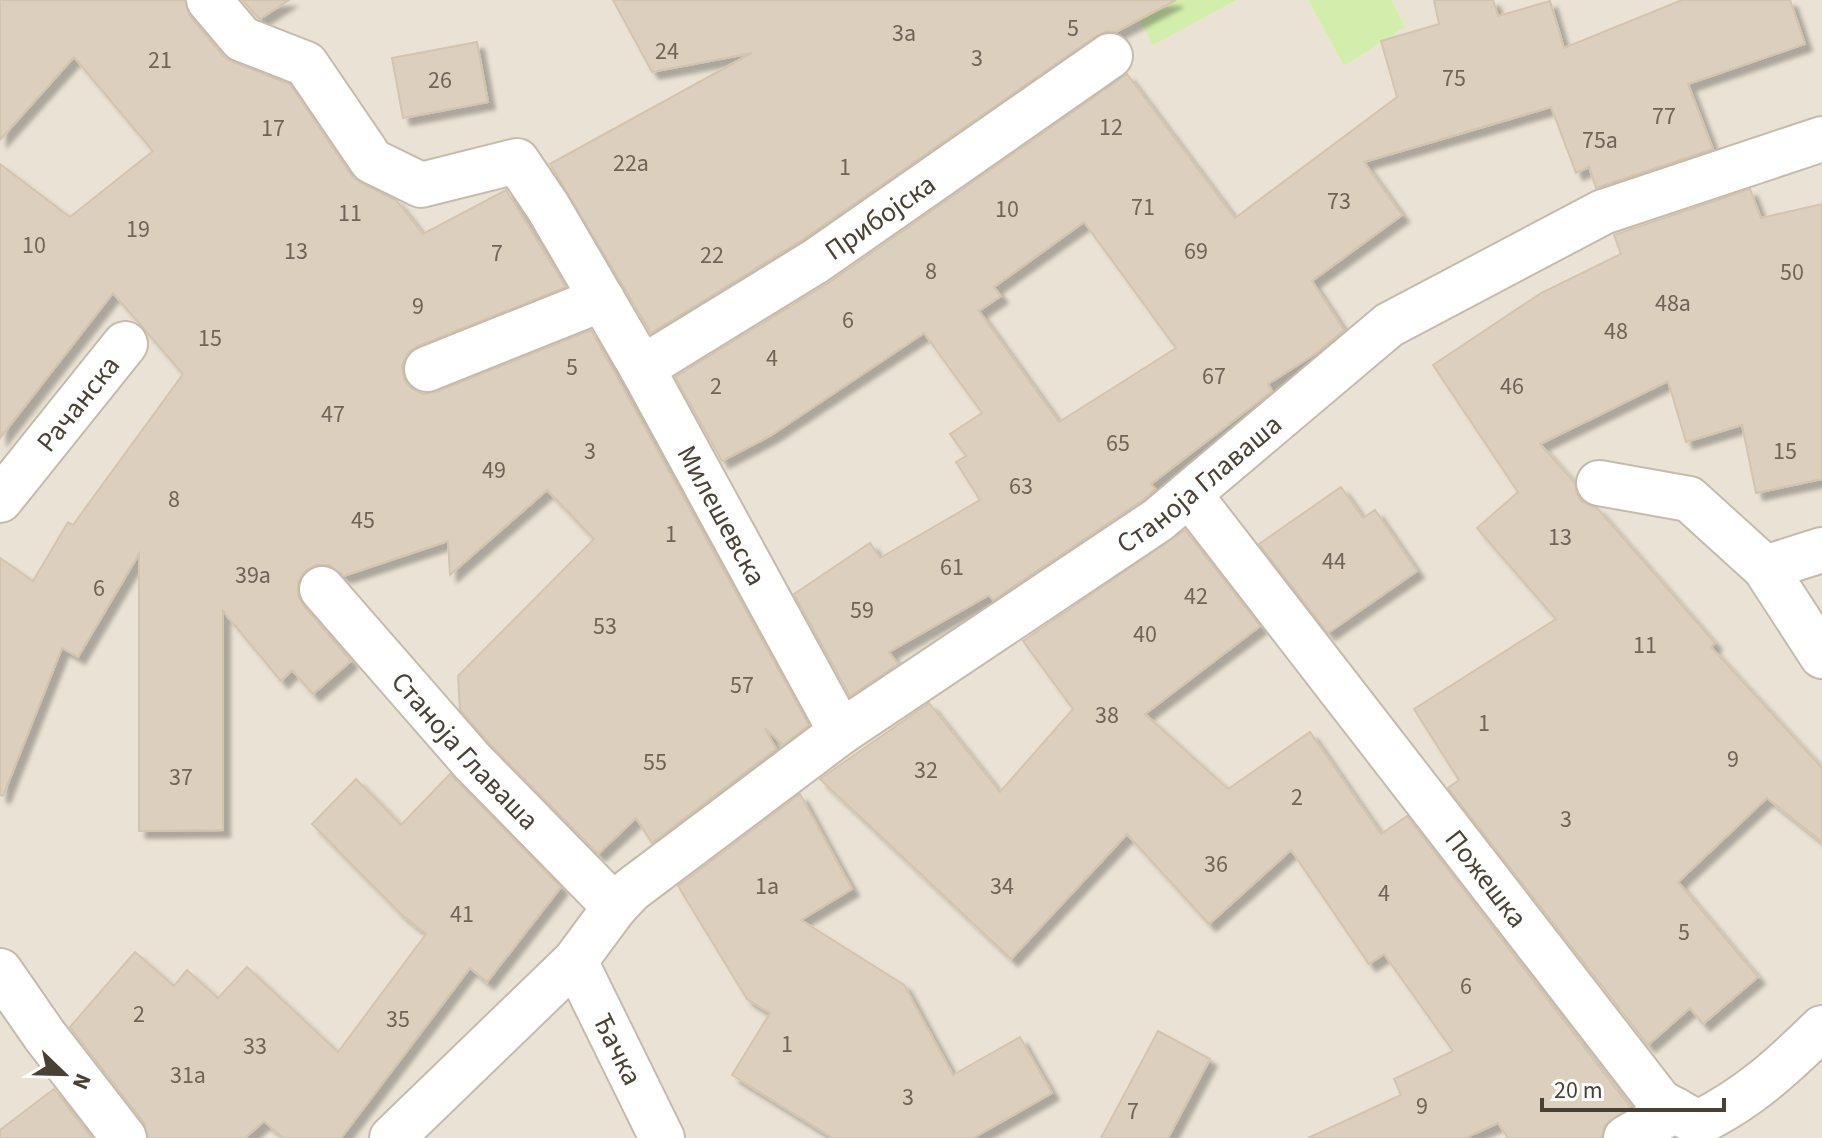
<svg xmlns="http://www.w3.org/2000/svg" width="1822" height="1138" font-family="'Source Sans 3',sans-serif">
<defs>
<filter id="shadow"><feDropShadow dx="7" dy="7" stdDeviation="2" flood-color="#0004"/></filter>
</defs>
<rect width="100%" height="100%" fill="#f6f1e8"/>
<!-- residential -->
<path fill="#eae3d5" d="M0,0H1129L1153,44L1237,0H1308L1344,66L1404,27L1392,0H1822V1138H0Z"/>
<!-- green -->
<path fill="#d3eeac" d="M1129,0H1237L1153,45Z
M1308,0H1392L1405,27L1344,66Z"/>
<!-- building -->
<path fill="#dccfbe" stroke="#d4c4ae" stroke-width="2" fill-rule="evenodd" filter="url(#shadow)" d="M0,0H185L190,16L223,56L233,62L290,84L352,176L361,183L396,200L423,234L506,190L566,287L418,346L408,353L402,365L404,379L411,388L423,394L436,392L591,330L809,725L783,745L765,728L776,749L652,843L636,818L598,854L490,744L460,710L458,676L594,539L547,490L450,575L448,541L344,576L329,565H316L306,570L298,582V595L303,605L351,661L313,694L292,670L281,681L223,611V830L139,831V554L78,657L62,648L3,796L0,795V558L33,581L68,522L73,525L183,374L113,293L0,438V164L70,217L153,151L74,57L0,140Z
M242,0H289L260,19Z
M613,0H1176L1116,32L1107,31L1096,36L802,240L651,333L550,164L752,53L652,72Z
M1434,0H1493L1498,16L1550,1L1564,48L1682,0H1790L1805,44L1688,84L1713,149L1596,188L1589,167L1576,173L1551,107L1364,162L1402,215L1312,281L1344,330L1315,354L1268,384L1272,391L1151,484L1155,489L1143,500L993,600L989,595L889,652L898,664L850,696L794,594L870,543L880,558L980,500L956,462L966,456L950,434L982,413L924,333L770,436L722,461L675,377L830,282L1127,74L1235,218L1397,97L1381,41L1439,24ZM1084,222L1176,348L1059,422L979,311L1001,296L994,287Z
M477,42L488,102L403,118L392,58Z
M1750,189L1761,218L1822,204V479L1756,493L1742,425L1686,442L1668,381L1540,444L1575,483L1576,492L1582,502L1597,508L1715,643L1711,647L1822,768V842L1767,798L1678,882L1758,977L1703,1024L1690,1008L1648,1045L1448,788L1459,780L1414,709L1556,619L1477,528L1518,492L1433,365L1541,293L1621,254L1614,235Z
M1341,487L1363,518L1375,510L1417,571L1328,633L1259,544Z
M1185,530L1260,626L1145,714L1228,789L1310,732L1381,834L1407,816L1630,1107L1605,1125L1601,1138H1508L1498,1123L1465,1138H1308L1401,1095L1394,1079L1453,1051L1384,954L1369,964L1291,850L1209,924L1127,834L1011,959L820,779L929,703L1000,792L1073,709L1023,641Z
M450,774L561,887L487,982L470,968L341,1138H283L264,1121L245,1138H148L144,1123L70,1027L135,952L174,986L187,970L218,998L247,967L338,1052L426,934L401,914L312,824L356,779L401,825Z
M800,794L852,889L801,920L904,985L953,1075L1020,1037L1052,1093L973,1138H833L732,1075L770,1013L747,999L678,886Z
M1158,1031L1210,1059L1168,1138H1101Z
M54,1089L92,1138H0V1130Z"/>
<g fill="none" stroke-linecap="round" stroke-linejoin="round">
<defs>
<g id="minor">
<path id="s1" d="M209,0L242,39L306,64L372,161L421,185L517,161L548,207L642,368L841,732"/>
<path id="s2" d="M642,368L816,261L1110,56"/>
<path d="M427,369L602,299"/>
<path d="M1599,483L1689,499L1765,568L1822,656"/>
<path id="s3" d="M1189,494L1660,1102L1698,1123C1749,1098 1782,1067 1822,1028"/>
<path id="s4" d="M0,500L125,344"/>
<path d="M1765,568L1822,550"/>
<path id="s5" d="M322,589L472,761L615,907"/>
<path id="s6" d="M575,961L662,1138"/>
<path d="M0,971L45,1036L124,1138"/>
<path id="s7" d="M392,1138L575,961L615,907L631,890L841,732L1158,520L1389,325L1603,212L1822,139"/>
<path d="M1626,1138L1675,1110"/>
</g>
</defs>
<!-- minor casing -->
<use href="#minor" stroke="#c5bbac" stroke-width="48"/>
<!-- minor -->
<use href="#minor" stroke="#fff" stroke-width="44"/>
</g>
<g text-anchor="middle" stroke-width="6" stroke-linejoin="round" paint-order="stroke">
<!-- number labels -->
<g font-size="24" fill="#6e6457">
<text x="1073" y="36">5</text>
<text x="904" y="41">3a</text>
<text x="667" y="59">24</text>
<text x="977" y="66">3</text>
<text x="160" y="68">21</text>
<text x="1454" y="86">75</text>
<text x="440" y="88">26</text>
<text x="1664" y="124">77</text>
<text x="1111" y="135">12</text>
<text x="273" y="136">17</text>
<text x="1600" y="148">75a</text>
<text x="631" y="171">22a</text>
<text x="845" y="175">1</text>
<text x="1339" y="209">73</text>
<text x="1143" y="215">71</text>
<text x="1007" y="217">10</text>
<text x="350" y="221">11</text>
<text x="138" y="237">19</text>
<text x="34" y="253">10</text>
<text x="296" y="259">13</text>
<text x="1196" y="259">69</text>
<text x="497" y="261">7</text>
<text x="712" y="263">22</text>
<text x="931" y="279">8</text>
<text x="1792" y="280">50</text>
<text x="1673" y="311">48a</text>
<text x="418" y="314">9</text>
<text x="848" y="328">6</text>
<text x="1616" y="339">48</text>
<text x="210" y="346">15</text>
<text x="772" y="366">4</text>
<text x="572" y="375">5</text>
<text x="1214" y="384">67</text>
<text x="716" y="394">2</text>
<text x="1512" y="394">46</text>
<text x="333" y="422">47</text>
<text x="1118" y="451">65</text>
<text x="590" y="459">3</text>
<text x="1785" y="459">15</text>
<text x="494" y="478">49</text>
<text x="1021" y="494">63</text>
<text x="174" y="507">8</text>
<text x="363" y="528">45</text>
<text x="671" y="542">1</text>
<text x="1560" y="545">13</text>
<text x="1334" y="569">44</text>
<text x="952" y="575">61</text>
<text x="253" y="583">39a</text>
<text x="99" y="596">6</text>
<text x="1196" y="604">42</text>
<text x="862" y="618">59</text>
<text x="605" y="634">53</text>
<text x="1145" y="642">40</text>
<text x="1645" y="653">11</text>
<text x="742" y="693">57</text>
<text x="1107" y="723">38</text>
<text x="1484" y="731">1</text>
<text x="1733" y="767">9</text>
<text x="655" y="770">55</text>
<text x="926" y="778">32</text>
<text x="181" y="785">37</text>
<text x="1297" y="805">2</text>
<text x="1566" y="827">3</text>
<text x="1216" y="872">36</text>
<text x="767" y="894">1a</text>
<text x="1002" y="894">34</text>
<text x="1384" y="901">4</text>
<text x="462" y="922">41</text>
<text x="1684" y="940">5</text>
<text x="1466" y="994">6</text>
<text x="139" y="1022">2</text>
<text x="398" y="1027">35</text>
<text x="787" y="1052">1</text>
<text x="255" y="1054">33</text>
<text x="188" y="1083">31a</text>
<text x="908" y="1105">3</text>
<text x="1422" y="1114">9</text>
<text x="1133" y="1119">7</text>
</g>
<!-- street labels -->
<g font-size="28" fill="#4a4135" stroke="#fff">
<text dy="10" stroke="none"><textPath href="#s2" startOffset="282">Прибојска</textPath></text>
<text dy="10" stroke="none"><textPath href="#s4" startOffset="124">Рачанска</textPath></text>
<text dy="10" stroke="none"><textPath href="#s7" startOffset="1044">Станоја Главаша</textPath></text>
<text dy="10" stroke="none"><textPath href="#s1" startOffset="800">Милешевска</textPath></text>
<text dy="10" stroke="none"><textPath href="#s5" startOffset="216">Станоја Главаша</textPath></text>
<text dy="10" stroke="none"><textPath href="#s3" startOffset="486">Пожешка</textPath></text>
<text dy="10" stroke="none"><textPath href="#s6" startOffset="98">Ђачка</textPath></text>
</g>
</g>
<!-- north arrow -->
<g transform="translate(64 1074) rotate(113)" stroke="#ffffff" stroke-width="6" paint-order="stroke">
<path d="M0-6L14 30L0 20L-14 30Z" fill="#4a4135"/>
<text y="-12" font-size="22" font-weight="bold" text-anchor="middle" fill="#4a4135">N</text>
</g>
<!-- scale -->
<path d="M1542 1098v12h182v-12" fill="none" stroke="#4a4135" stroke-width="4"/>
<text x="1554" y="1098" font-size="24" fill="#4a4135" stroke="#ffffff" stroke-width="6" paint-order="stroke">20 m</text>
</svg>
